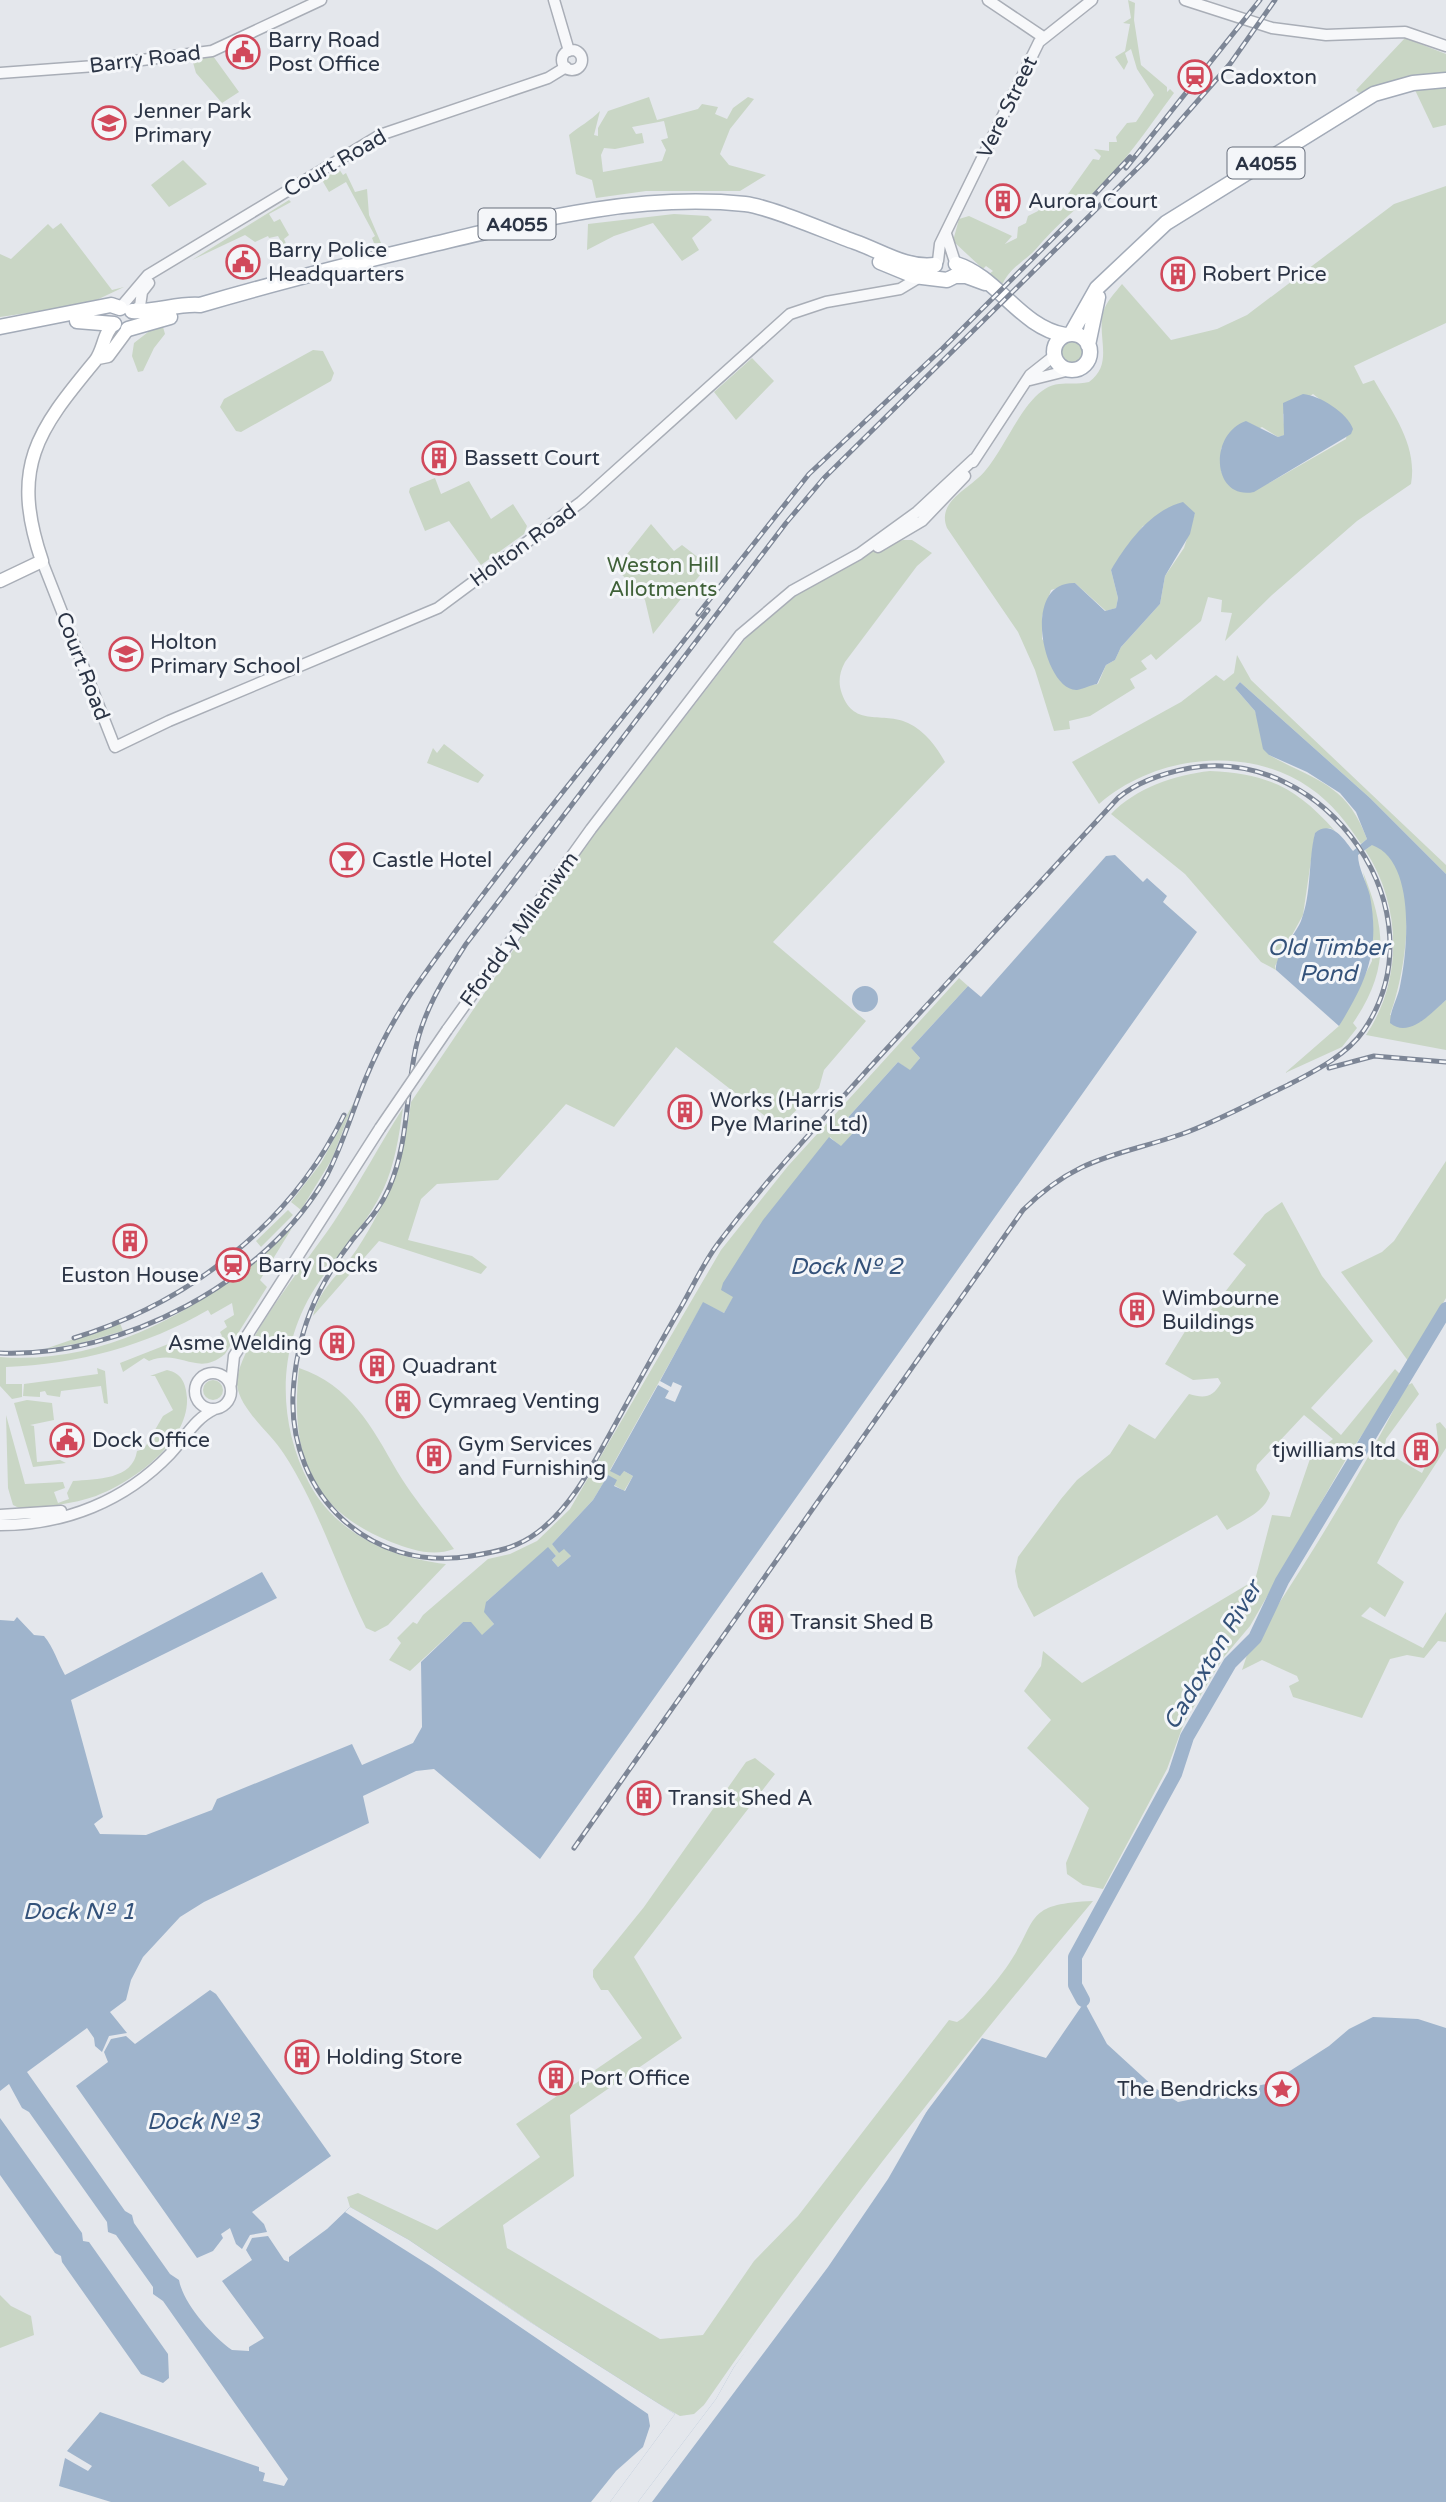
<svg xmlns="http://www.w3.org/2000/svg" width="1446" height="2502" font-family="'Varela Round',sans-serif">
<rect width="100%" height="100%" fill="#e4e7ec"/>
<!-- green -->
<path fill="#c9d6c5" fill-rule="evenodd" d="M1128,0L1135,3L1134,20L1141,65L1167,87V92L1170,89L1174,93C1148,128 1122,167 1089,197C1069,215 1053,229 1036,249C1025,261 1011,267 1003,283L989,282V274L993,271L986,266L983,269L953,241L959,219L969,216L1012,236L1005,244L1017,238L1018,227L1026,223L1028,216L1038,211L1047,198L1063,201L1093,159L1099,160L1101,156L1094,149L1109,151V142H1117L1116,137L1127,123L1136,122L1154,95L1137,69L1131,49L1125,53L1128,62L1124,70L1115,57L1125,51L1130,24L1123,23L1131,18Z
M1405,38L1446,54V74L1402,78L1359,93L1356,90Z
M213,56L239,92L222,103L196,73L192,59Z
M1446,87V125L1433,128L1415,90Z
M649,97L657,120L698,109L702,104L718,107L715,114L727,119L733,108L748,97L754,99L730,129L720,154L729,165L766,175L740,191H646L596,198L592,180L576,174L569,135C580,126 590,121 600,111L594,135L598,136V128L608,111ZM664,121L668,138L661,140L666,150L662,161L603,172L601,155L604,148L615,149L644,143L642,133L636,134L632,127Z
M183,160L207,184L169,207L151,185Z
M339,169L343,175L346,173L355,192L367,189L369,215L381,243H374L372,238L375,236L346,182L329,192L322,180Z
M1446,186V323L1354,366L1363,384L1374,380C1392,412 1418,445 1411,484L1357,521L1272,595L1225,641L1232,613L1221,612L1222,600L1208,597L1201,621L1156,660L1151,654L1141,661L1147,669L1130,679L1135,688L1090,716L1069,721L1070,729L1054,731L1035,670L1018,632L947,528C936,501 970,489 985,471C1004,449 1020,407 1042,391C1057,379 1072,386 1089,382C1114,364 1097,338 1103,313C1106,301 1115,293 1122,284L1171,340L1217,329L1247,315L1394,204ZM1313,394L1349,422L1346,439L1269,483L1221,472V448L1262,427L1278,437L1285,435L1283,414ZM1195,513L1184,548L1165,576L1160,604L1121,647L1115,660L1106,665L1098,684L1085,686L1042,639V617L1051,590L1075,583L1106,611L1116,608L1118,598L1111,570L1143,526Z
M289,200L291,202L269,214L274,222L280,219L289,235L284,239L288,248L286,250L278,236L269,238L268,236L255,242L245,235L192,260Z
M674,214L708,216L712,220L692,238L699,250L682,261L653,223L614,236L587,250L588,224Z
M61,223L112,290L124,287L88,304L0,317V254L11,259L48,224L53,229Z
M163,327L165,334L154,348L143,371L138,372L132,356L134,343L152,329Z
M1059 352a13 13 0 1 1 26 0a13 13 0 1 1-26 0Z
M313,350L323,351L334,373L331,381L241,432L236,431L220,407L224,399Z
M752,358L774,381L736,420L714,392Z
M435,478L441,494L469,481L491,519L513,504L527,526L524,534L481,565L449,521L425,531L409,492L410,488Z
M651,524L674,551L682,545L708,565L653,634L645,600L616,568Z
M903,540H912L932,553L917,566L845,662C839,673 838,683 842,694C854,728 883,711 908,723C925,731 936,746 945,762L773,942L866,1021L824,1070L819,1088L779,1127L676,1047L614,1127L566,1104L498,1180L437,1184L421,1199L408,1240L472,1256L487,1267L481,1274L379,1241L313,1316C319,1288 342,1272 357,1249C388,1202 404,1158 411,1102L570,866L753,629L792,597L881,547Z
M1237,655L1251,680L1446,865V874L1370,798L1240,682L1235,688L1255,711L1269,755C1316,781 1347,784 1367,839L1361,844C1347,823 1332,803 1310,788C1247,744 1155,755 1099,804L1072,762L1181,702L1216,675L1224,681L1234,673Z
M444,744L484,775L478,783L427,763L433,748L437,753Z
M1210,771C1268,774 1296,787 1335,831L1330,828L1315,833L1303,915L1275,966L1276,970L1261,962L1185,874L1111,814C1136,788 1174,775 1210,771Z
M1373,844C1425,865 1405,975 1390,1015L1420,1022L1446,1000V1050L1366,1035C1403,980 1402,906 1365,850Z
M1363,872C1386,930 1390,969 1353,1023L1357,1028L1342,1047L1285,1073L1339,1026L1372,961L1373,920Z
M959,978L968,986L911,1048L920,1058L910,1071L898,1062L843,1123L853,1133L841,1147L830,1137L724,1313L703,1303L610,1470L624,1471L633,1476L624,1491L614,1485L608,1475L593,1500L552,1544L564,1548L571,1556L558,1567L552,1560L556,1556L548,1548L487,1601L485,1612L494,1624L482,1636L471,1623L463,1622L410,1671L389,1660L401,1643L397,1638L413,1622L417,1624L423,1615L488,1559L510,1554L537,1541L570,1509L721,1250L788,1166Z
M354,1102L332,1159L301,1210L291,1202L321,1163Z
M403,1108C399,1136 395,1164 383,1190C367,1224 340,1251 319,1282C277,1343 276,1419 309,1483C336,1534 391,1558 446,1564L388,1625L375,1632L366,1628C338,1571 319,1508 284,1454C271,1433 240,1410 237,1385C234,1348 315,1252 337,1217C360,1182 380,1144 403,1108Z
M1446,1161V1298L1409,1362L1341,1272L1382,1252L1394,1241Z
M1282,1202L1322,1276L1373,1341L1311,1408L1341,1435L1395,1369L1402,1376L1349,1454L1250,1626L1223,1658L1184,1723L1167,1769L1103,1889L1083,1885L1067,1874L1066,1863L1089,1808L1027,1748L1051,1720L1024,1691L1041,1666L1043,1651L1082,1683L1255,1580L1272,1515L1290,1517L1311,1456L1333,1439L1304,1415L1257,1465L1256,1470L1270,1493C1267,1511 1242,1521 1227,1530L1217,1515L1034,1617L1018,1587L1015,1571L1018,1557L1061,1499L1077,1480L1110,1454L1129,1424L1155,1439L1189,1394C1205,1399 1213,1397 1221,1383L1218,1378L1193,1380L1165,1364L1192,1320L1200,1324L1246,1265L1233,1254L1265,1214Z
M288,1210L293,1215L261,1247L256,1241Z
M292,1228L260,1280L267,1287L225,1354C197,1378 181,1348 149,1361L144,1358L123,1372L120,1363L176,1341L178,1346L185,1343L188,1348L194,1346L197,1350L222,1336L220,1332L227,1327L224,1321L234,1315L232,1303L211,1315L208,1310C146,1346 78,1364 6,1367V1384H22V1397L12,1399L0,1386V1357C111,1366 215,1302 292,1228Z
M120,1323L123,1331L81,1343L45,1349Z
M97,1368L105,1371L108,1404L104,1403L101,1386L61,1391L60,1397L47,1395L45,1391L40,1392V1397L23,1396L24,1384L98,1374Z
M299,1368C350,1385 372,1427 397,1471C413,1498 435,1523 454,1549C433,1557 412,1550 391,1542C308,1509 290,1451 299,1368Z
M167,1370C182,1373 186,1384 187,1398C189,1442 133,1482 96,1496C72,1504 47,1507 21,1509L13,1505L8,1488L6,1415L25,1484L63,1482L65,1488L54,1492L58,1503L69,1499L67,1493L73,1481C96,1479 133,1480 137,1451L144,1449L163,1416L173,1410L155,1376H150Z
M203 1390a10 10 0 1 1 20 0a10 10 0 1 1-20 0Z
M1412,1383L1419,1394L1386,1439L1384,1451L1422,1473L1438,1440L1436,1424L1440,1422L1446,1429V1448L1399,1521L1377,1563L1404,1582L1385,1617L1370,1607L1361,1616L1423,1648L1446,1612V1642L1438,1641L1424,1658L1407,1655L1390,1659L1362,1718L1293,1697L1289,1686L1299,1681L1297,1676L1262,1660L1242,1670L1249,1649C1306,1563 1360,1477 1406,1386Z
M27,1400L52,1403L54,1420L30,1425L34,1426L37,1462L60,1460L66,1463L33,1467L14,1403Z
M755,1758L775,1774L634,1957L682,2038L570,2115L574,2176L503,2225L507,2248L660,2339L703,2335L754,2261L798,2216L949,2020L957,2022L963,2018C978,2002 994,1985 1006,1968C1040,1920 1021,1904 1093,1901C956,2064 825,2230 704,2405L694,2414L680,2416C566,2353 464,2270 350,2207L347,2197L358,2193L437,2230L540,2157L516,2124L642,2038L608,1990H601L593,1977V1970L644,1907L746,1762Z
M0,2295L11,2306L31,2316L34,2335L0,2348Z"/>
<!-- water -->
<path fill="#9fb4cc" d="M1303,394C1319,395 1348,413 1353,429L1351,434L1254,492C1212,501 1208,434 1246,421L1278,437L1284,435L1283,403Z
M1183,502L1195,513L1190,534L1165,576L1160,604L1121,647L1115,660L1106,665L1097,684C1091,685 1083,689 1077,690C1044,692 1019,581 1075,583L1105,611L1116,608L1118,598L1111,570C1127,543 1151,510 1183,502Z
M1240,682L1370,798L1446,874V1000C1431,1013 1409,1039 1390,1023C1390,1010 1398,998 1400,986C1408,949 1416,861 1372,845L1358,855C1358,868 1367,883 1370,896C1380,950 1367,981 1339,1026L1276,970C1275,954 1295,936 1301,921C1312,893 1308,861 1315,833C1331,819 1344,839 1353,851L1367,839L1356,812L1340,793L1307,772L1269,755L1263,749L1255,711L1235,688Z
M1115,855L1143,882L1147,878L1167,896L1163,902L1197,932L540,1859L434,1769L416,1771L363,1796L369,1823L204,1902L180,1917L143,1957L131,1980L126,2000L110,2012L127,2033L109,2036L102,2052L95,2046L94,2038L87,2028L27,2072L125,2211L132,2215L134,2223L170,2274L179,2280C183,2303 212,2336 232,2350L249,2351V2347L264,2338L222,2281L252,2260L246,2250L252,2238L268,2236L284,2260L289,2262V2257L327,2229L350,2207L409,2240L530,2322L675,2414L610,2502H111L59,2486L65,2458L88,2471L92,2466L67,2451L100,2412L259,2467V2471L265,2473L263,2481L284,2486L288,2479L163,2301L153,2294V2287L116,2235L108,2232L107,2222L29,2112L22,2108L9,2084L0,2091V1620L14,1621L17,1617L34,1635L44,1636C54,1648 57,1661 65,1675L262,1572L277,1598L71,1700L103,1817L94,1824L100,1834L146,1835L212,1810L217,1799L352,1744L362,1765L413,1743L422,1727L421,1662L463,1622H471L482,1635L494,1624L484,1612L486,1602L548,1547L556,1556L552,1560L558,1567L571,1556L564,1549L559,1553L552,1544L593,1500L608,1475L617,1480L614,1486L625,1491L633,1476L624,1471L620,1476L610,1471L658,1385L669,1391L665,1398L675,1402L682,1386L673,1382L671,1387L660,1381L703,1302L724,1313L733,1297L721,1290L723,1283L763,1220L829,1137L841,1146L853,1133L843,1123L898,1062L910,1070L920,1058L911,1048L968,986L981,997L1106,856Z
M852 999a13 13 0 1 1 26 0a13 13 0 1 1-26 0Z
M210,1990L216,1994L331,2156L252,2212L264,2224L267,2232L250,2235L242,2249L236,2244L230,2228L221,2234L223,2238L213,2251L197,2258L76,2086L108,2062L104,2052L111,2039L126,2036L135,2044Z
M1086,2005L1107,2044L1155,2088L1178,2102L1271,2083L1329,2046L1349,2029L1373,2017L1418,2019L1446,2028V2502H638L716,2399L734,2367L982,2038L1046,2058L1081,2007Z
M0,2118L82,2233L83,2241L89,2242L168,2354L169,2378L163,2383L141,2374L62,2262L61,2256L55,2253L0,2175Z"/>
<!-- pier -->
<path fill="#e4e7ec" d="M928,2109L888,2179L828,2267L652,2502H638L716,2399L734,2367L807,2266Z
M350,2207L409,2240L530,2322L675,2414L610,2502H591L616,2471L643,2447L650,2426L648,2414L432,2267L345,2212Z"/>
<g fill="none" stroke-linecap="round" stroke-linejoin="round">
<!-- river -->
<path stroke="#9fb4cc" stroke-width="14" d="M1083,2000L1075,1985V1957L1175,1774L1187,1737L1230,1663L1255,1638L1282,1581L1446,1309"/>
<defs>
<path id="tertiary" d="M554,0L569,51
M988,0L1043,37
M1185,0L1272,28L1326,35L1405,32L1446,46
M562 60a10 10 0 1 1 20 0a10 10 0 1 1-20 0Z
M0,73L95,66L212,51L321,0
M946,234L955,262
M938,261L940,244L1039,42L1092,0
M120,308L148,275L380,135L548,78L566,67
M132,311L140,306L142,292L149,283
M1030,380L1070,370
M973,462L1030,375L1054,356
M878,547L922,521L965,476
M42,561L115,747L169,721L438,608L581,502L790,314L826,302L900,289L920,277
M447,1030L591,829L740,635L792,591L859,554L917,512L974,459
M195 1391a18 18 0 1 1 36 0a18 18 0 1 1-36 0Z
M231,1384L234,1356L380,1128
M0,1515L61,1511
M0,1525C65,1525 125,1501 170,1454C186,1437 194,1419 215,1409"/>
<path id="secondary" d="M98,358L108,356L128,329
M0,581L42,561C10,467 37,431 95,361C104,350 103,333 114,324"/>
<path id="primary" d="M880,262L914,276L947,280L955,276H966L985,283
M956,264C998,277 1020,327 1065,335
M132,311C156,313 177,303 200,305C275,283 350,264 426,246C531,221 636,193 745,204C771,207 827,232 855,242C881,251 907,269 935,265
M77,321L114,324
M0,327L111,305L120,308
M128,329L170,317
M1054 352a18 18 0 1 1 36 0a18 18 0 1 1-36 0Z
M1071,334L1097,288L1166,223L1374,94L1413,83L1446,80
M1088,345L1098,297"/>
</defs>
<!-- tertiary casing -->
<use href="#tertiary" stroke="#a9aeb7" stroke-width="13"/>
<!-- secondary casing -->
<use href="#secondary" stroke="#a9aeb7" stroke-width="15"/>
<!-- primary casing -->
<use href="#primary" stroke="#a3abb8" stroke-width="17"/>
<!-- tertiary -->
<use href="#tertiary" stroke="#f7f8fa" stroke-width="10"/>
<!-- secondary -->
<use href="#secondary" stroke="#fff" stroke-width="12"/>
<!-- primary -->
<use href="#primary" stroke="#fff" stroke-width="14"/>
<defs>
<path id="rail" d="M1126,168L1260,0
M1087,203L1130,157
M698,614L809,474L942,349L1070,221
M1329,1068L1374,1056L1446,1062
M74,1338C189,1303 291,1224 344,1115
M0,1353C121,1358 267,1282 327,1175C343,1144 352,1112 365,1080C381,1041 401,1006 426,972C514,848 614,730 708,610
M574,1848L1023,1210C1078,1156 1115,1157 1182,1134C1218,1121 1254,1101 1288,1085C1315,1071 1347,1055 1364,1030C1444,912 1326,745 1190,768C1164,773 1138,781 1118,798C1035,888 951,978 869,1068C817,1126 764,1182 717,1245C703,1264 693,1286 681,1307C657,1348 634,1390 611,1432C591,1468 571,1507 538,1532C517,1548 496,1552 471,1556C370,1573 289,1495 293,1395C296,1334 316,1287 353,1239C367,1222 380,1209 389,1188C407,1147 406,1101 414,1057C421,1014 443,980 466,944L786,523L824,478L1145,161L1230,64L1275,0"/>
</defs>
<!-- rail casing -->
<use href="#rail" stroke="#7d8696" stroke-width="5"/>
<!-- rail -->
<use href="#rail" stroke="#f4f6f9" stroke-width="2.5" stroke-dasharray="8" stroke-linecap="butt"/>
<defs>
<path id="tertiary-bridge" d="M380,1128L447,1030"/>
</defs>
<!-- tertiary-bridge casing -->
<use href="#tertiary-bridge" stroke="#a9aeb7" stroke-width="13" stroke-linecap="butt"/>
<!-- tertiary-bridge -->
<use href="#tertiary-bridge" stroke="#f7f8fa" stroke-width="10"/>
</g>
<!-- icons -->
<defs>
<symbol id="civic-ring" viewBox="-11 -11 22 22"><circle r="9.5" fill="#f4f6f9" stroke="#d1495b" stroke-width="1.5"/><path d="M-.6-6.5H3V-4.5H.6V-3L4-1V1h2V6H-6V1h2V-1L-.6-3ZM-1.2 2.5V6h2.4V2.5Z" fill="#d1495b"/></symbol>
<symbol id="station-ring" viewBox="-11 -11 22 22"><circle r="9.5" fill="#f4f6f9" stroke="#d1495b" stroke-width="1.5"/><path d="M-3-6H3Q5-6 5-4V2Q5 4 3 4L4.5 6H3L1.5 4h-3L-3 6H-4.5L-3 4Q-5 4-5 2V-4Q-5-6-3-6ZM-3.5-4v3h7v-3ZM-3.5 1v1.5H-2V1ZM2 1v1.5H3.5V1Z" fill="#d1495b"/></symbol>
<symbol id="school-ring" viewBox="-11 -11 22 22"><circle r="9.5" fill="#f4f6f9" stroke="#d1495b" stroke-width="1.5"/><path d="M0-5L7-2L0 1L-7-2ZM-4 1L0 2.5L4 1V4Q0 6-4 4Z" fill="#d1495b"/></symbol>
<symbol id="building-ring" viewBox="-11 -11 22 22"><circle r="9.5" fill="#f4f6f9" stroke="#d1495b" stroke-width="1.5"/><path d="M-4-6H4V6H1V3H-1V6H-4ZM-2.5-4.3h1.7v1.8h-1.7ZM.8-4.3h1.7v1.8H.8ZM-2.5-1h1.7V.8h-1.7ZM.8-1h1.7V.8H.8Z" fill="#d1495b"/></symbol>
<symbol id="bar-ring" viewBox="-11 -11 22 22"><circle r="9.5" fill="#f4f6f9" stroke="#d1495b" stroke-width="1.5"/><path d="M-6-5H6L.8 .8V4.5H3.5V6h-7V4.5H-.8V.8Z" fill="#d1495b"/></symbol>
<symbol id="sight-ring" viewBox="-11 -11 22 22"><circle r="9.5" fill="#f4f6f9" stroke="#d1495b" stroke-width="1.5"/><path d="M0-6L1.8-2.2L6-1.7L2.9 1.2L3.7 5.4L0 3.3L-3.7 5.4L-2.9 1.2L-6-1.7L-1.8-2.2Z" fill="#d1495b"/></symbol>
</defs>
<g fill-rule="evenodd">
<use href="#civic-ring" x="224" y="33" width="38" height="38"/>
<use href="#station-ring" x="1176" y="58" width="38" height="38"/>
<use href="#school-ring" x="90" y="104" width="38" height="38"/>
<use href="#building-ring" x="984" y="182" width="38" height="38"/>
<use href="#civic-ring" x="224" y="243" width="38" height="38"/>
<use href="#building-ring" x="1159" y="255" width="38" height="38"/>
<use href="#building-ring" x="420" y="439" width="38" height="38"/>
<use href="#school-ring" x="107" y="635" width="38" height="38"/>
<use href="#bar-ring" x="328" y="841" width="38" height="38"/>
<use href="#building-ring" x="666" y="1093" width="38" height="38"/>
<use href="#building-ring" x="111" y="1222" width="38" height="38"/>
<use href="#station-ring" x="214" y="1246" width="38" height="38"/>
<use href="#building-ring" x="1118" y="1291" width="38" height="38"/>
<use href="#building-ring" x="318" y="1324" width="38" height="38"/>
<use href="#building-ring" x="358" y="1347" width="38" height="38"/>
<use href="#building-ring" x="384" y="1382" width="38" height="38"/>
<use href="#civic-ring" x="48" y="1421" width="38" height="38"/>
<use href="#building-ring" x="1402" y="1431" width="38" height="38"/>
<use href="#building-ring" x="415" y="1437" width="38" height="38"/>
<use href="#building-ring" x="747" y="1603" width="38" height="38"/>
<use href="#building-ring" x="625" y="1779" width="38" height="38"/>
<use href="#building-ring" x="283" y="2038" width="38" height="38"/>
<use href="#building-ring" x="537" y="2059" width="38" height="38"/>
<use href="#sight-ring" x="1263" y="2070" width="38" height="38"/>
</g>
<g text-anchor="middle" stroke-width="6" stroke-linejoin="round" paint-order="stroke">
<!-- shield labels -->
<g fill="#f4f6f9" stroke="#676e7b" stroke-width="2">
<rect x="1227.5" y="147.5" width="77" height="31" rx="5"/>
<rect x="478.5" y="208.5" width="77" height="31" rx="5"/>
</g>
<g font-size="19" font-weight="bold" fill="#2b3445">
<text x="1266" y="170">A4055</text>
<text x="517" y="231">A4055</text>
</g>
<!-- poi labels -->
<g font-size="21" fill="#2b3445" stroke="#f4f6f9" text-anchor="start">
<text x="268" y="47">Barry Road<tspan x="268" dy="24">Post Office</tspan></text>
<text x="1220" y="84">Cadoxton</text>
<text x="134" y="118">Jenner Park<tspan x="134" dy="24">Primary</tspan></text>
<text x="1028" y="208">Aurora Court</text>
<text x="268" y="257">Barry Police<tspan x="268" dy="24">Headquarters</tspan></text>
<text x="1202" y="281">Robert Price</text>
<text x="464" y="465">Bassett Court</text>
<text x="150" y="649">Holton<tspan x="150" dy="24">Primary School</tspan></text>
<text x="372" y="867">Castle Hotel</text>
<text x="710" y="1107">Works (Harris<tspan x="710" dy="24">Pye Marine Ltd)</tspan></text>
<text x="258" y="1272">Barry Docks</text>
<text x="130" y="1282" text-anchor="middle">Euston House</text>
<text x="1162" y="1305">Wimbourne<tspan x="1162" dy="24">Buildings</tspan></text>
<text x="312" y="1350" text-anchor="end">Asme Welding</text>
<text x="402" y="1373">Quadrant</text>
<text x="428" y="1408">Cymraeg Venting</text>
<text x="92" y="1447">Dock Office</text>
<text x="458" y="1451">Gym Services<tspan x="458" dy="24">and Furnishing</tspan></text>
<text x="1396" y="1457" text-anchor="end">tjwilliams ltd</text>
<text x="790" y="1629">Transit Shed B</text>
<text x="668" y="1805">Transit Shed A</text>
<text x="326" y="2064">Holding Store</text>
<text x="580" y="2085">Port Office</text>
<text x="1258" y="2096" text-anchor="end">The Bendricks</text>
</g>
<!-- street labels -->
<g font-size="21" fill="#2b3445" stroke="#f4f6f9">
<text transform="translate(145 59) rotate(-7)" y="7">Barry Road</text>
<text transform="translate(1007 107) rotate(-64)" y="7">Vere Street</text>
<text transform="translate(335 163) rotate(-30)" y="7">Court Road</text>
<text transform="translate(523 545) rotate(-36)" y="7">Holton Road</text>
<text transform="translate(83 666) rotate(69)" y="7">Court Road</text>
<text transform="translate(519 929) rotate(-54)" y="7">Ffordd y Mileniwm</text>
</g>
<!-- park labels -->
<g font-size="21" fill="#3f6138" stroke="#f4f6f9">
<text x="663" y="572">Weston Hill<tspan x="663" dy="24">Allotments</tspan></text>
</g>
<!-- water labels -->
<g font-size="23" font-style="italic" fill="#34527a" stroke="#f4f6f9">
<text x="1328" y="955">Old Timber<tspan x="1328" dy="26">Pond</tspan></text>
<text x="846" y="1274">Dock Nº 2</text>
<text transform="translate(1212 1655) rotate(-59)" y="8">Cadoxton River</text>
<text x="79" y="1919">Dock Nº 1</text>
<text x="203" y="2129">Dock Nº 3</text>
</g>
</g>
</svg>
